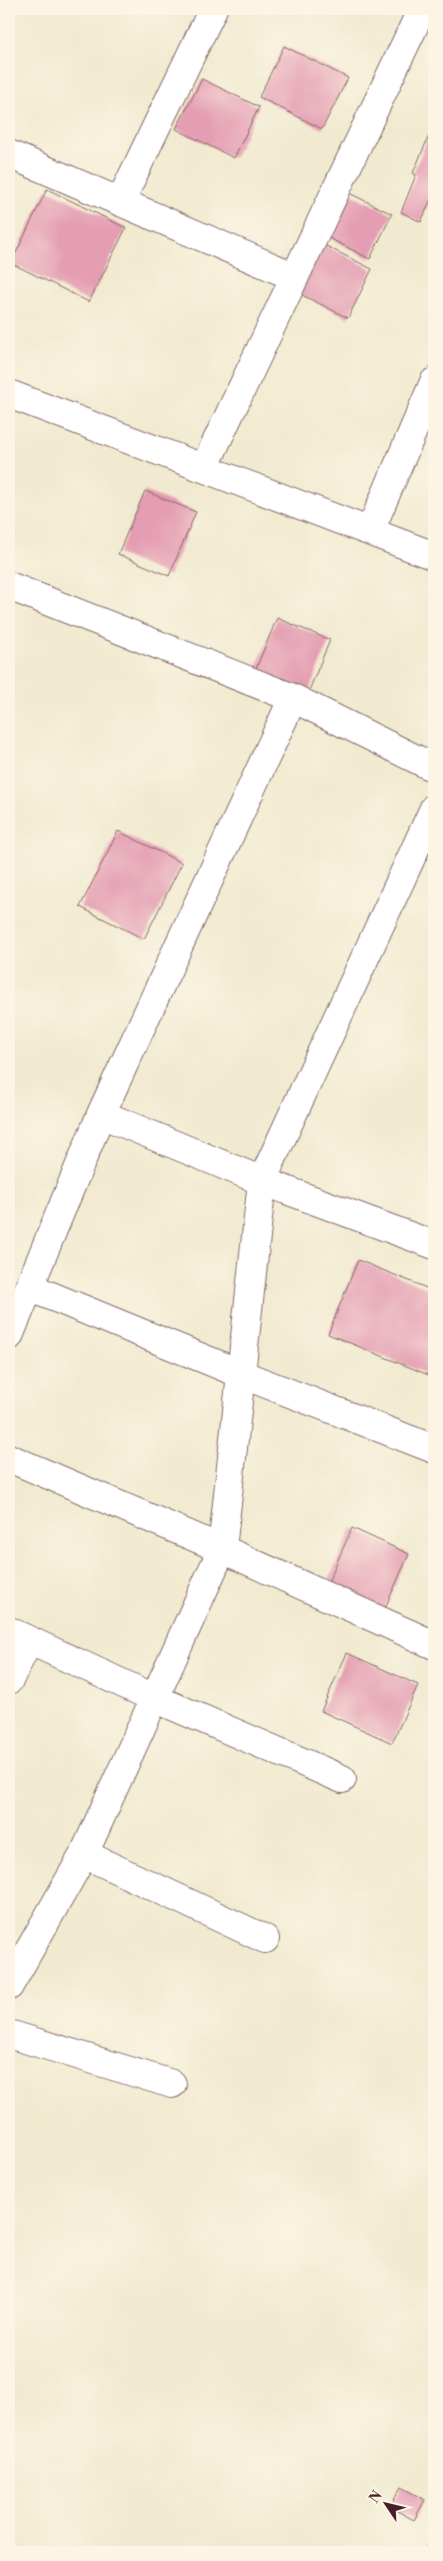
<svg xmlns="http://www.w3.org/2000/svg" width="443" height="2561" font-family="'Libre Bodoni',serif">
<rect width="100%" height="100%" fill="#fcf5e5"/>
<filter id="ink" filterUnits="userSpaceOnUse"><feTurbulence type="fractalNoise" baseFrequency=".02" numOctaves="2"/><feDisplacementMap in="SourceGraphic" scale="10" xChannelSelector="R" yChannelSelector="G"/><feConvolveMatrix kernelMatrix="1 2 1 2 8 2 1 2 1" color-interpolation-filters="sRGB"/></filter>
<filter id="wash" filterUnits="userSpaceOnUse"><feTurbulence type="fractalNoise" baseFrequency=".0096" numOctaves="4" result="noise"/><feDisplacementMap in="SourceGraphic" scale="20" xChannelSelector="R" yChannelSelector="G"/><feGaussianBlur stdDeviation="1.12" result="paint"/><feColorMatrix in="noise" values="0 0 0 0 0 0 0 0 0 0 0 0 0 0 0 0 0 1.4 0 .05"/><feComposite in="paint" operator="in"/></filter>
<g filter="url(#wash)">
<rect width="100%" height="100%" fill="#f1ead0"/>
<g id="blocks">
<!-- building -->
<path fill="#e49db2" d="M284,46L348,78L322,129L259,97Z
M202,79L259,107L234,158L176,129Z
M434,124V192L421,222L401,212L416,175L413,173Z
M47,189L126,228L89,302L11,263Z
M341,189L392,214L370,259L319,233Z
M320,243L372,269L348,318L296,292Z
M145,491L196,512L169,576L118,554Z
M277,618L330,640L305,700L252,678Z
M118,831L182,863L144,939L80,907Z
M358,1260L434,1291V1368L431,1376L328,1334Z
M352,1528L409,1554L382,1615L325,1589Z
M347,1653L418,1685L392,1743L321,1711Z
M401,2487L425,2500L414,2520L390,2507Z
M434,2532V2552H424Z"/>
</g>
</g>
<g filter="url(#ink)">
<use href="#blocks" fill-opacity="0" stroke="#846665" stroke-width="1"/>
<g fill="none" stroke-linecap="round" stroke-linejoin="round">
<defs>
<path id="minor" d="M9,154L295,277
M120,202L213,9
M9,394L434,556
M204,468L422,9
M370,531L434,382
M9,586L293,698L434,768
M101,1114L262,1181L434,1245
M29,1287L241,1374L434,1449
M9,1336L101,1114L293,698
M9,1458L222,1549L434,1645
M9,1631L154,1698L342,1779
M9,1680L29,1641
M84,1854L265,1939
M9,1986L84,1854L222,1549L262,1181L434,808
M9,2034L172,2084"/>
</defs>
<!-- minor casing -->
<use href="#minor" stroke="#846665" stroke-width="30"/>
<!-- minor -->
<use href="#minor" stroke="#fff" stroke-width="28"/>
</g>
</g>
<!-- margin -->
<rect width="443" height="2561" fill="none" stroke="#fcf5e5" stroke-width="30"/>
<!-- north arrow -->
<g transform="translate(386 2504) rotate(305)" stroke="#fcf5e5" stroke-width="4" paint-order="stroke">
<path d="M0-4L9 19L0 12L-9 19Z" fill="#4a1f2b"/>
<text y="-8" font-size="14" font-weight="bold" text-anchor="middle" fill="#4a1f2b">N</text>
</g>
</svg>
